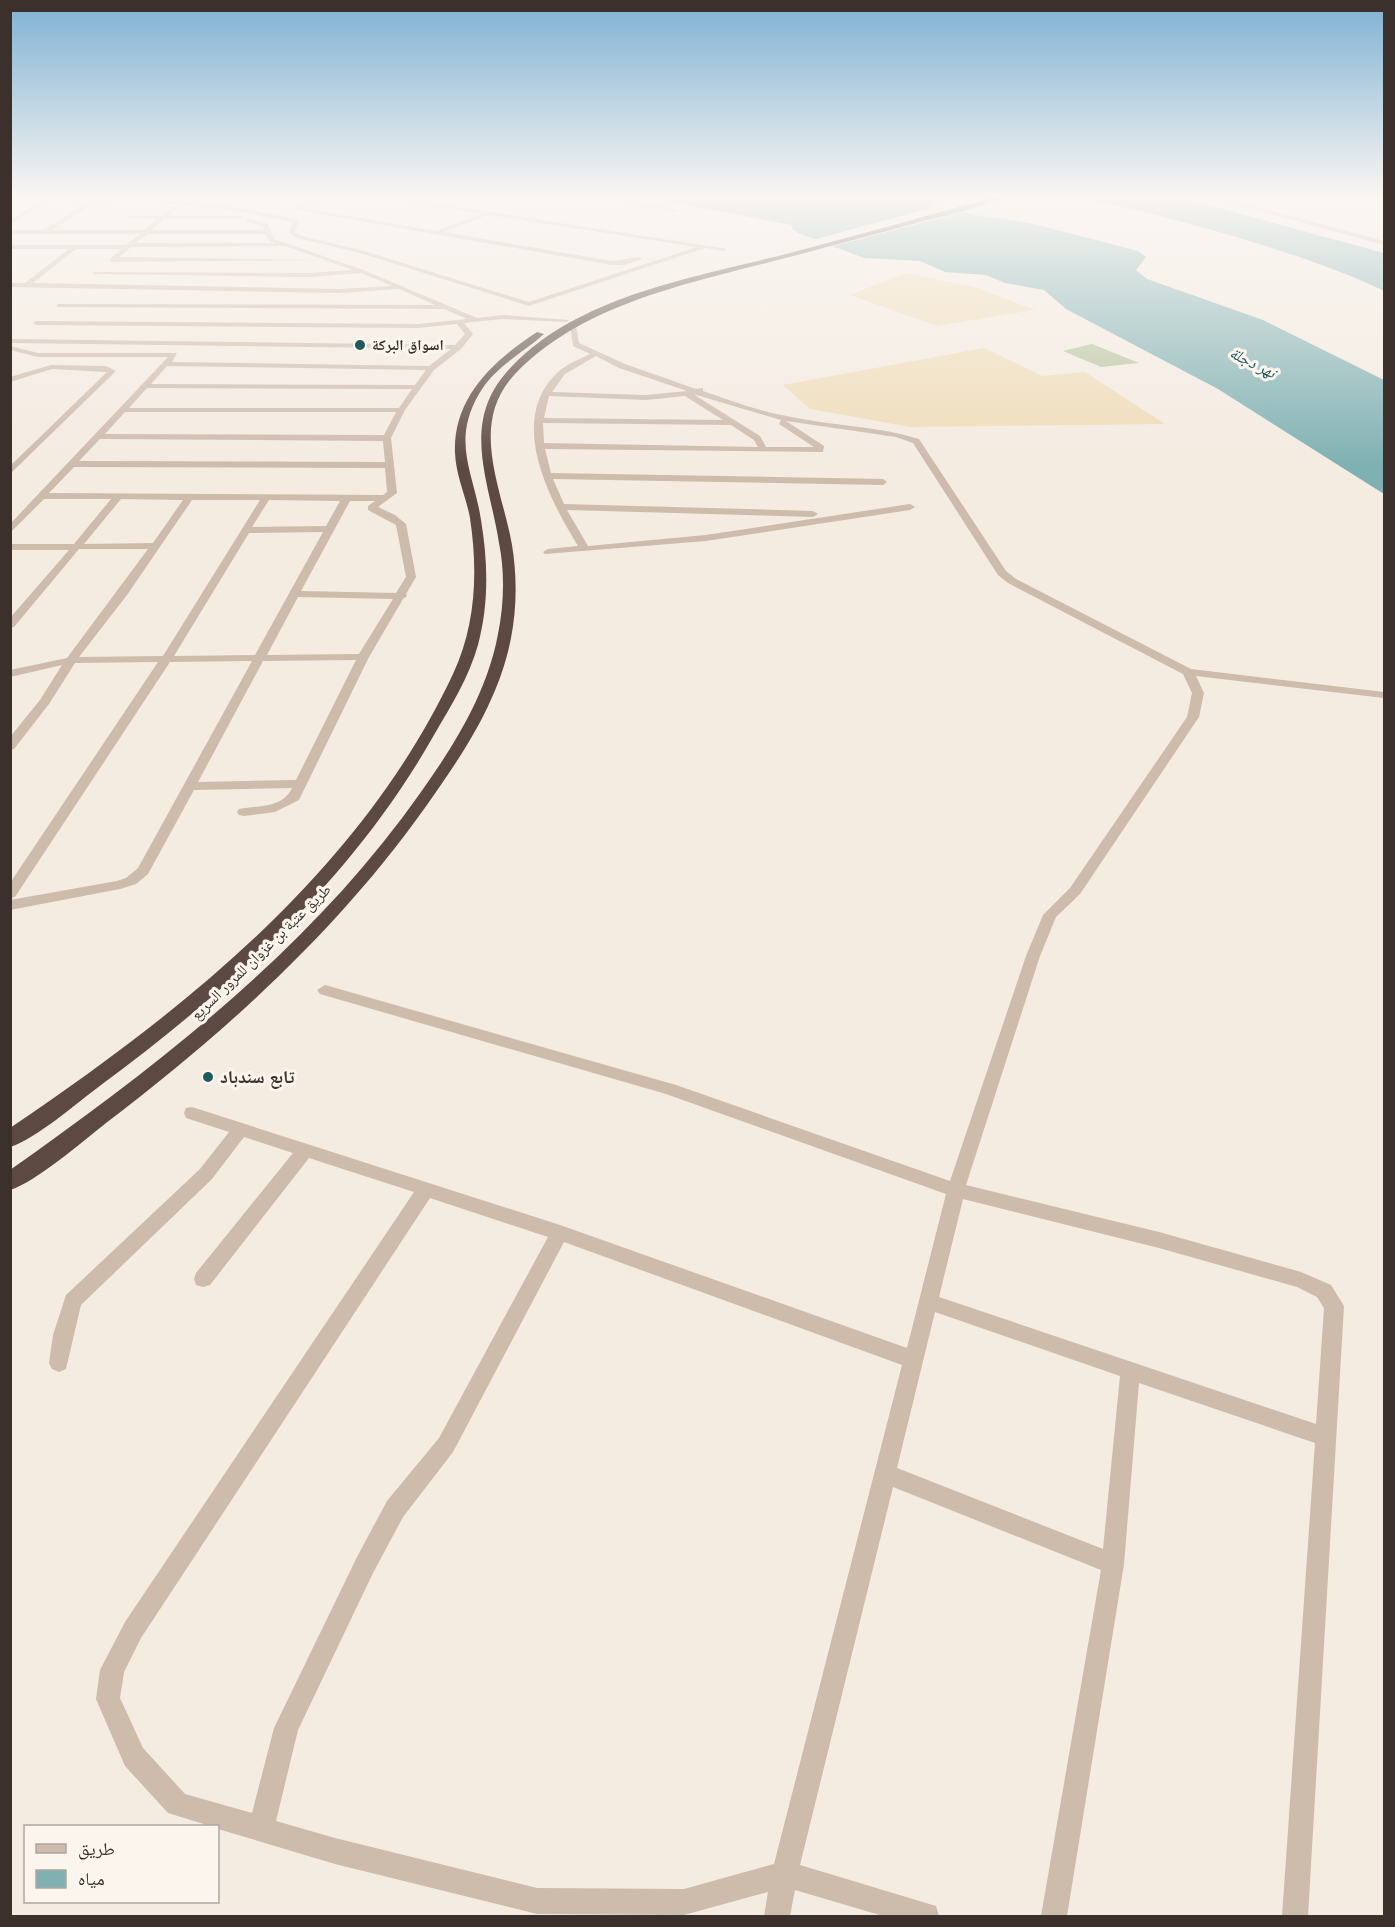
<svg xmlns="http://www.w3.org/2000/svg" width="1395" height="1927" font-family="Mulish,'Noto Naskh Arabic',sans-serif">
<rect width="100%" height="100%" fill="#f4ebe1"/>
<!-- green -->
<path fill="#b8c4a0" d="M1092,344L1139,363L1101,367L1063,351Z"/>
<!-- sand -->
<path fill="#efdcb8" d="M906,273L978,288L1035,310L937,326L850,295Z
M984,348L1043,376L1085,372L1165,424L910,427L810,409L783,385Z"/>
<!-- water -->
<path fill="#7fb0b2" d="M650,198H942L934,206L969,214L1030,223L1138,251L1146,257L1136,270L1147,279L1263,320L1384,380V494L1218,389L1066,309L1044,290L1005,283L986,275L945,272L920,261L864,258L798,233L792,229V225Z
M1078,198H1182L1384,253V291C1343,271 1300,257 1256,243C1197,225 1139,209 1078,198Z"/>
<!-- pier -->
<path fill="#f4ebe1" d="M942,205L967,211L826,248L808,241Z"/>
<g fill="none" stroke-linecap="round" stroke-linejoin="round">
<!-- minor -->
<path fill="#cdbbac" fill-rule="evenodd" d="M45,198H72L123,205L93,204L52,230H144L157,219L113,217L161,216L174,206L177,208L168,216H241L243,219H164L151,230H264L263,226L245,221L247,218L268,224L274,239L366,271L477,318L502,315L569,320L566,322L502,319L464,323L473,334L461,349L434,370L405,410L391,438L397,493L378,507L395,515L406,524L416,577L406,594L407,596L403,599L369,657L299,800L275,812L244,816L239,815L237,812L239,809C259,805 282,809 292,788L194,790L148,874L136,884L120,889L10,910V900L117,881L126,878L138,868L252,661L170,662L15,897L10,898V883L158,662L75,663L49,704L14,749L10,750V737L40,700L62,665L10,677V670L67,658L148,549H79L14,627L10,628V618L69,550H10V544H74L111,499H44L10,533V524L168,357H38L10,350V346L38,353H177L172,362L429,366L451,349L12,343L10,339L455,345L465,334L457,324L418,328L36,325L33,323L36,321L418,324L467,319L444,309L56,307L58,304L435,305L399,289L339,293L10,287V283H25L69,249H10V245H126L140,234H10V230H44L86,203L50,199L10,225V220ZM147,234H265L270,241L275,243H136ZM285,246L353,270L310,273L95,272L92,274L310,277L361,273L392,286L339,289L33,283L76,249H122L110,259L112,262L320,260L119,257L131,247ZM167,366L426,370L415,385L151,384ZM147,388L412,389L399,408H129ZM125,412H396L384,435L105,434ZM100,439L383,441L385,462L79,461ZM74,467L385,468L387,492L383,495L49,493ZM121,499L183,500L153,543L84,544ZM192,500H260L163,656L79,657L127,595ZM269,500L340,501L326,526L252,527ZM350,501H375L368,506V510L396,525L406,577L396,593L301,591ZM323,532L255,655L174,656L249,533ZM298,597L393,599L359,654L267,655ZM356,660L296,780L198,782L263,661Z
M108,198L225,205L296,219L299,221L295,232L301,236L364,251L529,302L697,247L488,215L443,232L612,261L639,257L642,259L625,265H612L292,209L319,198H328L302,208L436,231L482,214L384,198H400L727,249L724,251L705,248L529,306L360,253L297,238L289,233L293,222L225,209Z
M598,198H613L678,210L675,212Z
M1213,198H1223L1384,241V245Z
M570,325L576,326L579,343L625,364L696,389L703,388V391C732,401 761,412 792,417C834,426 878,426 919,439L1006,571L1016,579L1191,669L1384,692V698L1196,676L1204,693L1199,717L1080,894L1056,917L1040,956L966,1185L1159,1232L1301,1272L1331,1285L1344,1306L1308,1916H1282L1315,1443L1139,1383L1124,1564L1067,1916H1041L1101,1570L893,1487L800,1865L926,1903L936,1906L939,1916H883L795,1890L790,1916H764L768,1892L684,1915L537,1914L335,1864L218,1829V1826H210L168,1813L125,1766L96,1699L100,1670L125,1622L414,1192L309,1158L210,1285L203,1287L196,1285L194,1279L196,1273L293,1153L244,1137L212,1179L81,1305L66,1369L59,1372L52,1369L49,1363L53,1335L66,1295L200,1169L229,1132L186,1118L184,1113L186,1108L192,1107L560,1225L907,1348L946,1194L666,1094L320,994L317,990L325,985L676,1085L950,1181L1026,956L1043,915L1070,888L1187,717L1192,693L1183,674L1008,583L998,575L913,443L896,437L786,421L824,446L823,452L545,449L551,473L883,479L887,482L883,485L553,479L564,504L813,511L818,514L813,517L567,510L588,546L706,535L910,504L915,507L910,510L706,541L545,554L543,552L548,549L578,546C550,500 508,423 555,375C564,365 578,360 590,354L573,346ZM596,356L619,368L687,391L646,395L552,392L565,374ZM693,394L781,420L779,424L814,447H766L760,436ZM549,396L646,400L685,396L723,420L544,418ZM543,423L731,425L754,440L758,447L544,443ZM430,1198L548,1237L439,1438L387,1501L357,1557L274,1728L252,1813L185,1794L143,1748L120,1698L124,1672L141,1638ZM963,1199L1159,1248L1297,1287L1317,1297L1324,1308L1316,1424L939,1297ZM564,1242L902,1365L774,1864L684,1889L537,1888L335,1838L276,1821L298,1730L373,1573L403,1517L453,1452ZM935,1312L1120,1376L1103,1549L897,1468Z
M51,365L106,366L116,371L10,474V466L107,372L52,369L10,382V377Z"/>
<!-- highway -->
<path fill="#5c4a42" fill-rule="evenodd" d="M991,198H1003C974,209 943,216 913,224C860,238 807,253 754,266C669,288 578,309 515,374C468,424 502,488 512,545C517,575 517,608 511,638C500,695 469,745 436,792C347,922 231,1028 106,1123C83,1141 36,1182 10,1190V1170C163,1062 313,946 421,792C455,744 487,693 498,634C504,605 505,572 499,543C490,484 461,426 505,374C571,296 696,277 790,253C857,235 924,217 991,198Z
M537,332L544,334C522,354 495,366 479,394C451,442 474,473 481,520C488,562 489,604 478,645C469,677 451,706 434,735C354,877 232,988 101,1085C78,1102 36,1139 10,1147V1128C186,1009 361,870 453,674C476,625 478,571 470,518C466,496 456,476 455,453C453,397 493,361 537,332Z"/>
</g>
<!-- sky -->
<linearGradient id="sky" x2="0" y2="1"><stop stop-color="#7eb2d2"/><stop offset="0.42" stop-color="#faf6f2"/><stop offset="1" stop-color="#faf6f2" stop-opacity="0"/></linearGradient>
<rect width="1395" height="468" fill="url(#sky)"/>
<!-- markers -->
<g fill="#1f5a5e" stroke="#fbf5ee" stroke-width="2">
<circle cx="360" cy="345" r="6"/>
<circle cx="208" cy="1077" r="6"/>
</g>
<g text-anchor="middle" stroke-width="6" stroke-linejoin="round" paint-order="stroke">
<!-- far-poi labels -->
<g font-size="15" font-weight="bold" fill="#3b302b" stroke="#fbf5ee" text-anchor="start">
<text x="372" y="350">اسواق البركة</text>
</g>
<!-- far-street labels -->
<g font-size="15" fill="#3b302b" stroke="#fbf5ee">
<text transform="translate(261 952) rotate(-44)" y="5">طريق عتبة بن غزوان للمرور السريع</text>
</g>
<!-- far-water labels -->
<g font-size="16" font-style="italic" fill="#1f5a5e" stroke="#fbf5ee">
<text transform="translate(1253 362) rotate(27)" y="6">نهر دجلة</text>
</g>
<!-- poi labels -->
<g font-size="18" font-weight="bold" fill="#3b302b" stroke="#fbf5ee" text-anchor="start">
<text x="220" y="1083">تابع سندباد</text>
</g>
</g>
<!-- border -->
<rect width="1395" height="1927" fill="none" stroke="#3b302b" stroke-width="24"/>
<!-- legend -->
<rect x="24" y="1825" width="195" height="78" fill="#fbf5ee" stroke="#aea6a0" stroke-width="1.5"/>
<rect x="36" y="1844" width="30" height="9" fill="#cdbbac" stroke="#aea6a0" stroke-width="1.5"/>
<text x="78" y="1855" font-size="18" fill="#3b302b">طريق</text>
<rect x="36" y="1870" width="30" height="18" fill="#7fb0b2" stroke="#aea6a0" stroke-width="1.5"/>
<text x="78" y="1885" font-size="18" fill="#3b302b">مياه</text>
</svg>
